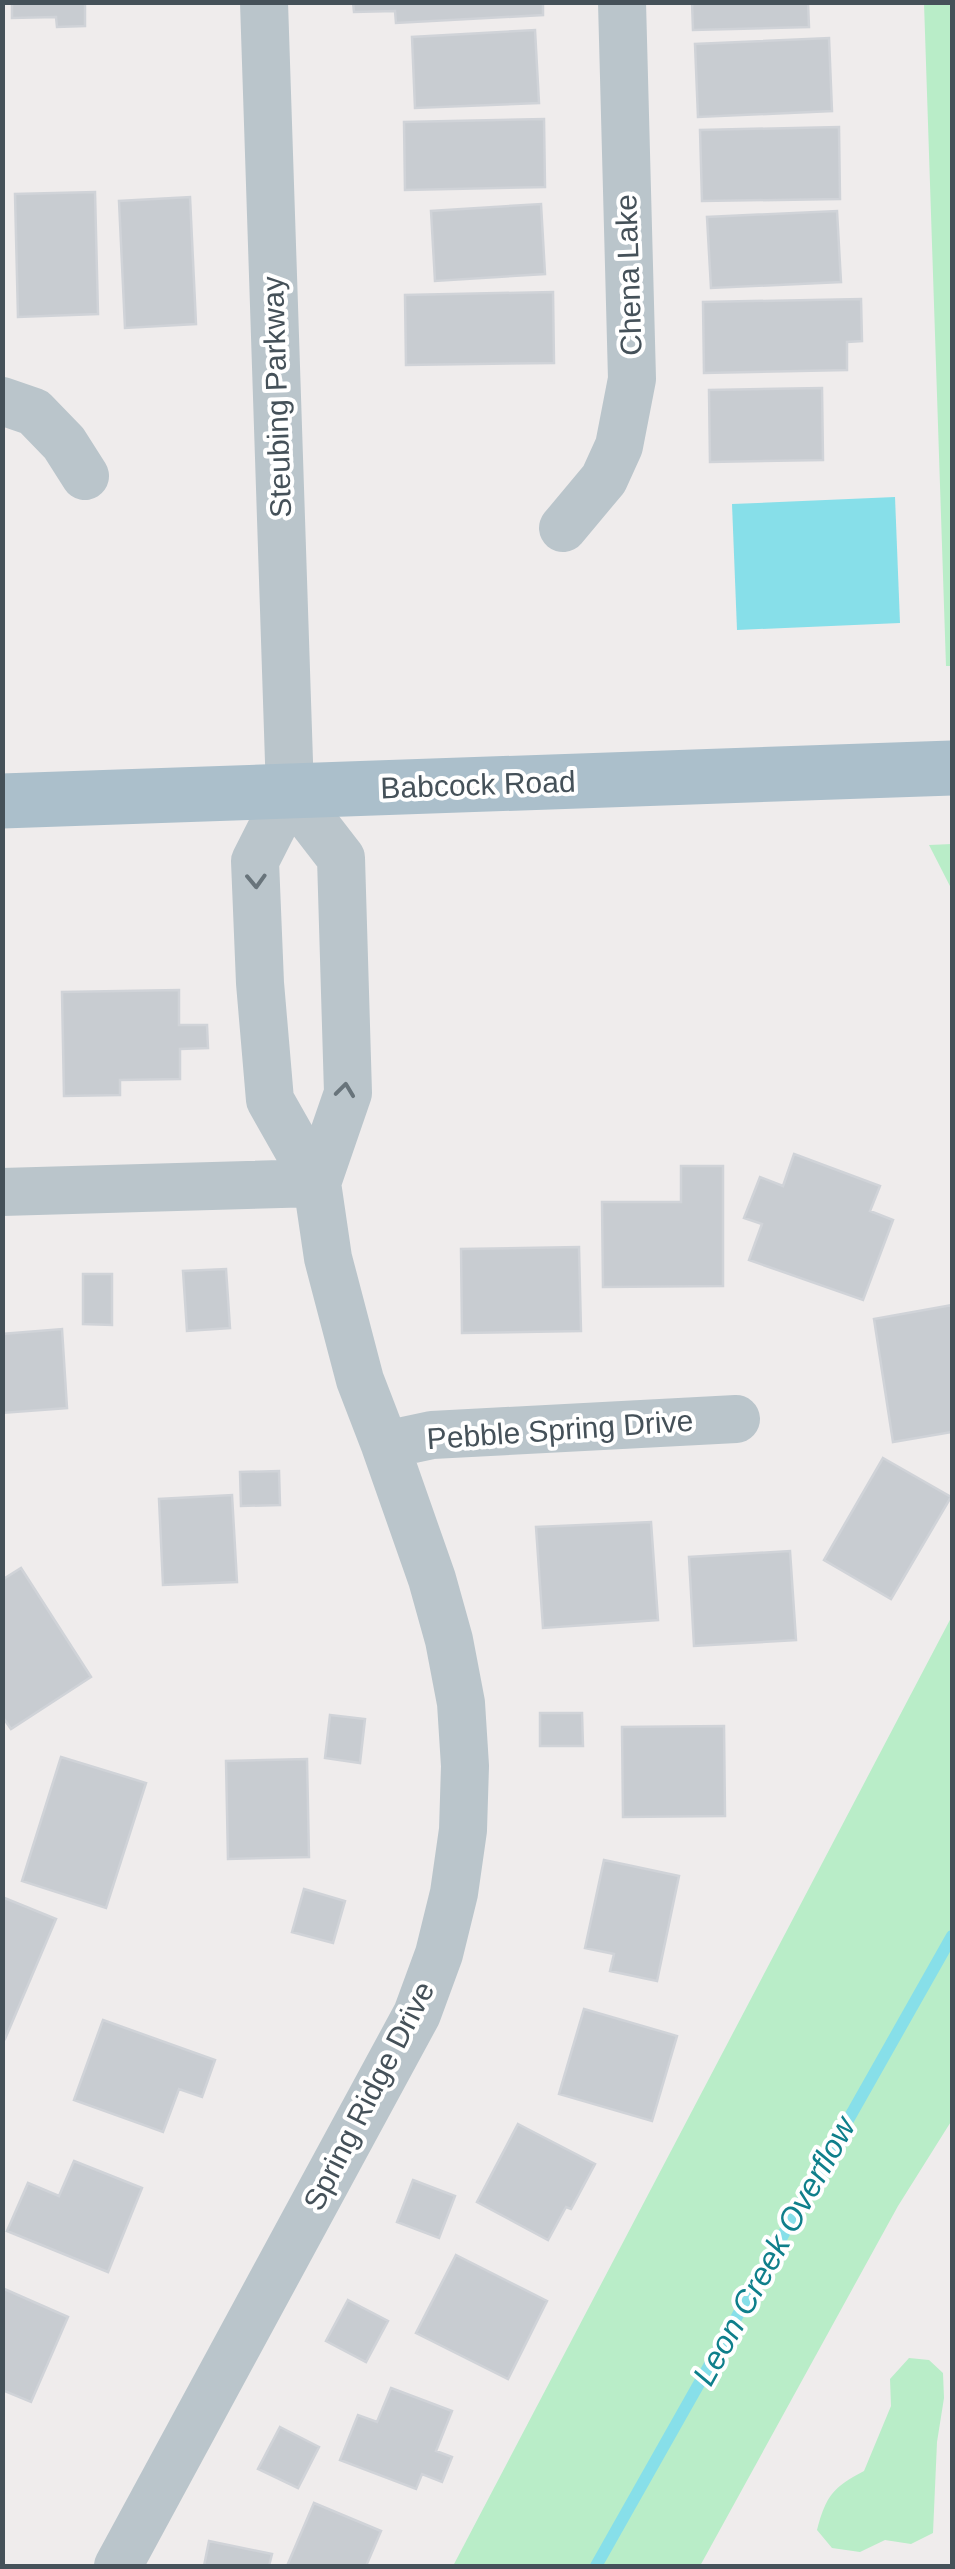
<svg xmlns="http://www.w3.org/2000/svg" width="955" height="2569" font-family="Helvetica,sans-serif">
<rect width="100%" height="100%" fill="#efecec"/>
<!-- green -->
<path fill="#b9edc8" d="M924,3H952V666H946Z
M952,844V890L929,845Z
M952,1616V2120L898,2206L700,2566H453Z
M909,2358L929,2360L943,2373L944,2398L937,2442L933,2533L911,2544L885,2540L860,2552L832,2548L817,2530C826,2496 833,2487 864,2471L891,2406L890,2379Z"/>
<!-- water -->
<path fill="#87dfe9" d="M895,497L900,623L737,630L732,504Z"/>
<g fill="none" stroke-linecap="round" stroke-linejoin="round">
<!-- stream -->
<path stroke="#87dfe9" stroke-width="12" d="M596,2566L952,1936"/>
</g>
<!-- building -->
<path fill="#c8ccd1" stroke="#d0d3d8" stroke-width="2.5" d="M12,2H85V26L57,27L56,17L12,18Z
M353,2H543V15L396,23L395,11L354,12Z
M692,2H808L809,27L693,30Z
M535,30L539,103L415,108L412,37Z
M829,38L832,111L698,117L695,44Z
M544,119L545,187L405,190L404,122Z
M839,127L840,199L702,201L700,130Z
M95,192L98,314L18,317L15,194Z
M190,197L196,324L125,328L119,201Z
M541,204L545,274L435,281L431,211Z
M837,211L841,282L711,288L707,217Z
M553,292L554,363L406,365L405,295Z
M861,299L862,341L847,342V370L704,373L703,302Z
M822,388L823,460L710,462L709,390Z
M179,990V1025H207L208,1048L180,1049V1079L120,1080V1095L64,1096L62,992Z
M794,1154L880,1186L870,1211L893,1220L863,1300L749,1260L762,1224L744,1218L760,1177L783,1186Z
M681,1166H723V1286L603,1287L602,1202H681Z
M579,1247L581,1331L462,1333L461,1249Z
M226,1269L230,1328L187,1331L183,1271Z
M83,1274H112V1325L83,1324Z
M952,1305V1432L893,1442L874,1319Z
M62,1329L67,1408L2,1413V1334Z
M883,1458L951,1497L891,1599L824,1560Z
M279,1471L280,1505L241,1506L240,1472Z
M232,1495L237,1582L163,1585L159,1499Z
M651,1522L658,1620L543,1628L536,1527Z
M790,1551L796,1640L694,1646L689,1557Z
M21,1568L91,1677L11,1729L2,1716V1580Z
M540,1713H582L583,1746H540Z
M330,1715L365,1719L360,1763L325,1758Z
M724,1726L725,1816L623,1817L622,1727Z
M61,1757L146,1783L106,1908L22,1881Z
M307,1759L309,1857L228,1859L226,1761Z
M604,1860L679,1876L657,1981L610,1971L614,1954L585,1948Z
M304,1889L345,1901L333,1943L292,1932Z
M2,1897L56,1919L5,2039L2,2038Z
M584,2009L677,2036L652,2121L559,2094Z
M103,2020L215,2060L202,2097L179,2089L163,2132L74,2100Z
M518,2124L595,2164L571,2209L566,2207L548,2240L477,2202Z
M74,2161L142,2188L108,2272L7,2231L28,2183L59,2196Z
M413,2180L455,2196L439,2238L397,2222Z
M456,2255L547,2301L508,2379L416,2333Z
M2,2288L68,2317L31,2402L2,2390Z
M348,2300L388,2321L366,2362L326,2341Z
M391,2388L452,2411L436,2451L452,2457L442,2482L422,2474L416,2489L340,2460L358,2415L377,2422Z
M280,2427L319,2447L298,2488L258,2469Z
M314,2503L381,2531L366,2566H287Z
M209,2541L272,2554L269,2566H204Z"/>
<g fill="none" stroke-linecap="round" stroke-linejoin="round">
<!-- minor -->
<path stroke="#bac5cb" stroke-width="48" d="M2,401L34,412L64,443L85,476
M563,528L604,479L619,446L632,379L622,2
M290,792L341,858L348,1093L317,1183
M2,1192L317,1183
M385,1445L432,1435L736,1419
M118,2566L417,2014L439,1954L454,1893L463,1830L465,1766L461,1703L449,1640L432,1579L385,1445L360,1380L328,1258L317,1183L270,1100L260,983L255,861L290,792L264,2"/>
<!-- major -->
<path stroke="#abbfcb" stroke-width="55" d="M2,801L952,768"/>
</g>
<!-- one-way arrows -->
<defs><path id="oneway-chevron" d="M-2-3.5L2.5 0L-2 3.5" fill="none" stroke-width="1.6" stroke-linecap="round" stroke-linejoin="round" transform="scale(2.5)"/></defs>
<g stroke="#68747b">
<use href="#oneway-chevron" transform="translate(256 881) rotate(88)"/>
<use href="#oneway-chevron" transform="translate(345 1090) rotate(-83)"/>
</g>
<g text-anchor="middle" stroke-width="8" stroke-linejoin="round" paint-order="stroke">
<!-- street labels -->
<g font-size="30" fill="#455159" stroke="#fff">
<text transform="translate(629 275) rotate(-92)" y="10">Chena Lake</text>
<text transform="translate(277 397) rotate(-92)" y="10">Steubing Parkway</text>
<text transform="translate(478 785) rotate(-2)" y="10">Babcock Road</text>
<text transform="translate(560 1430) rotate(-4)" y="10">Pebble Spring Drive</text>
<text transform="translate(369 2096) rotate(-63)" y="10">Spring Ridge Drive</text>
</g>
<!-- water labels -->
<g font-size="32" font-style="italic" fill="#0f7f8b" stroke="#fff">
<text transform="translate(774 2251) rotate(-61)" y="11">Leon Creek Overflow</text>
</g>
</g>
<!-- border -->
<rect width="955" height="2569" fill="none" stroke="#455159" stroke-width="10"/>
</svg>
